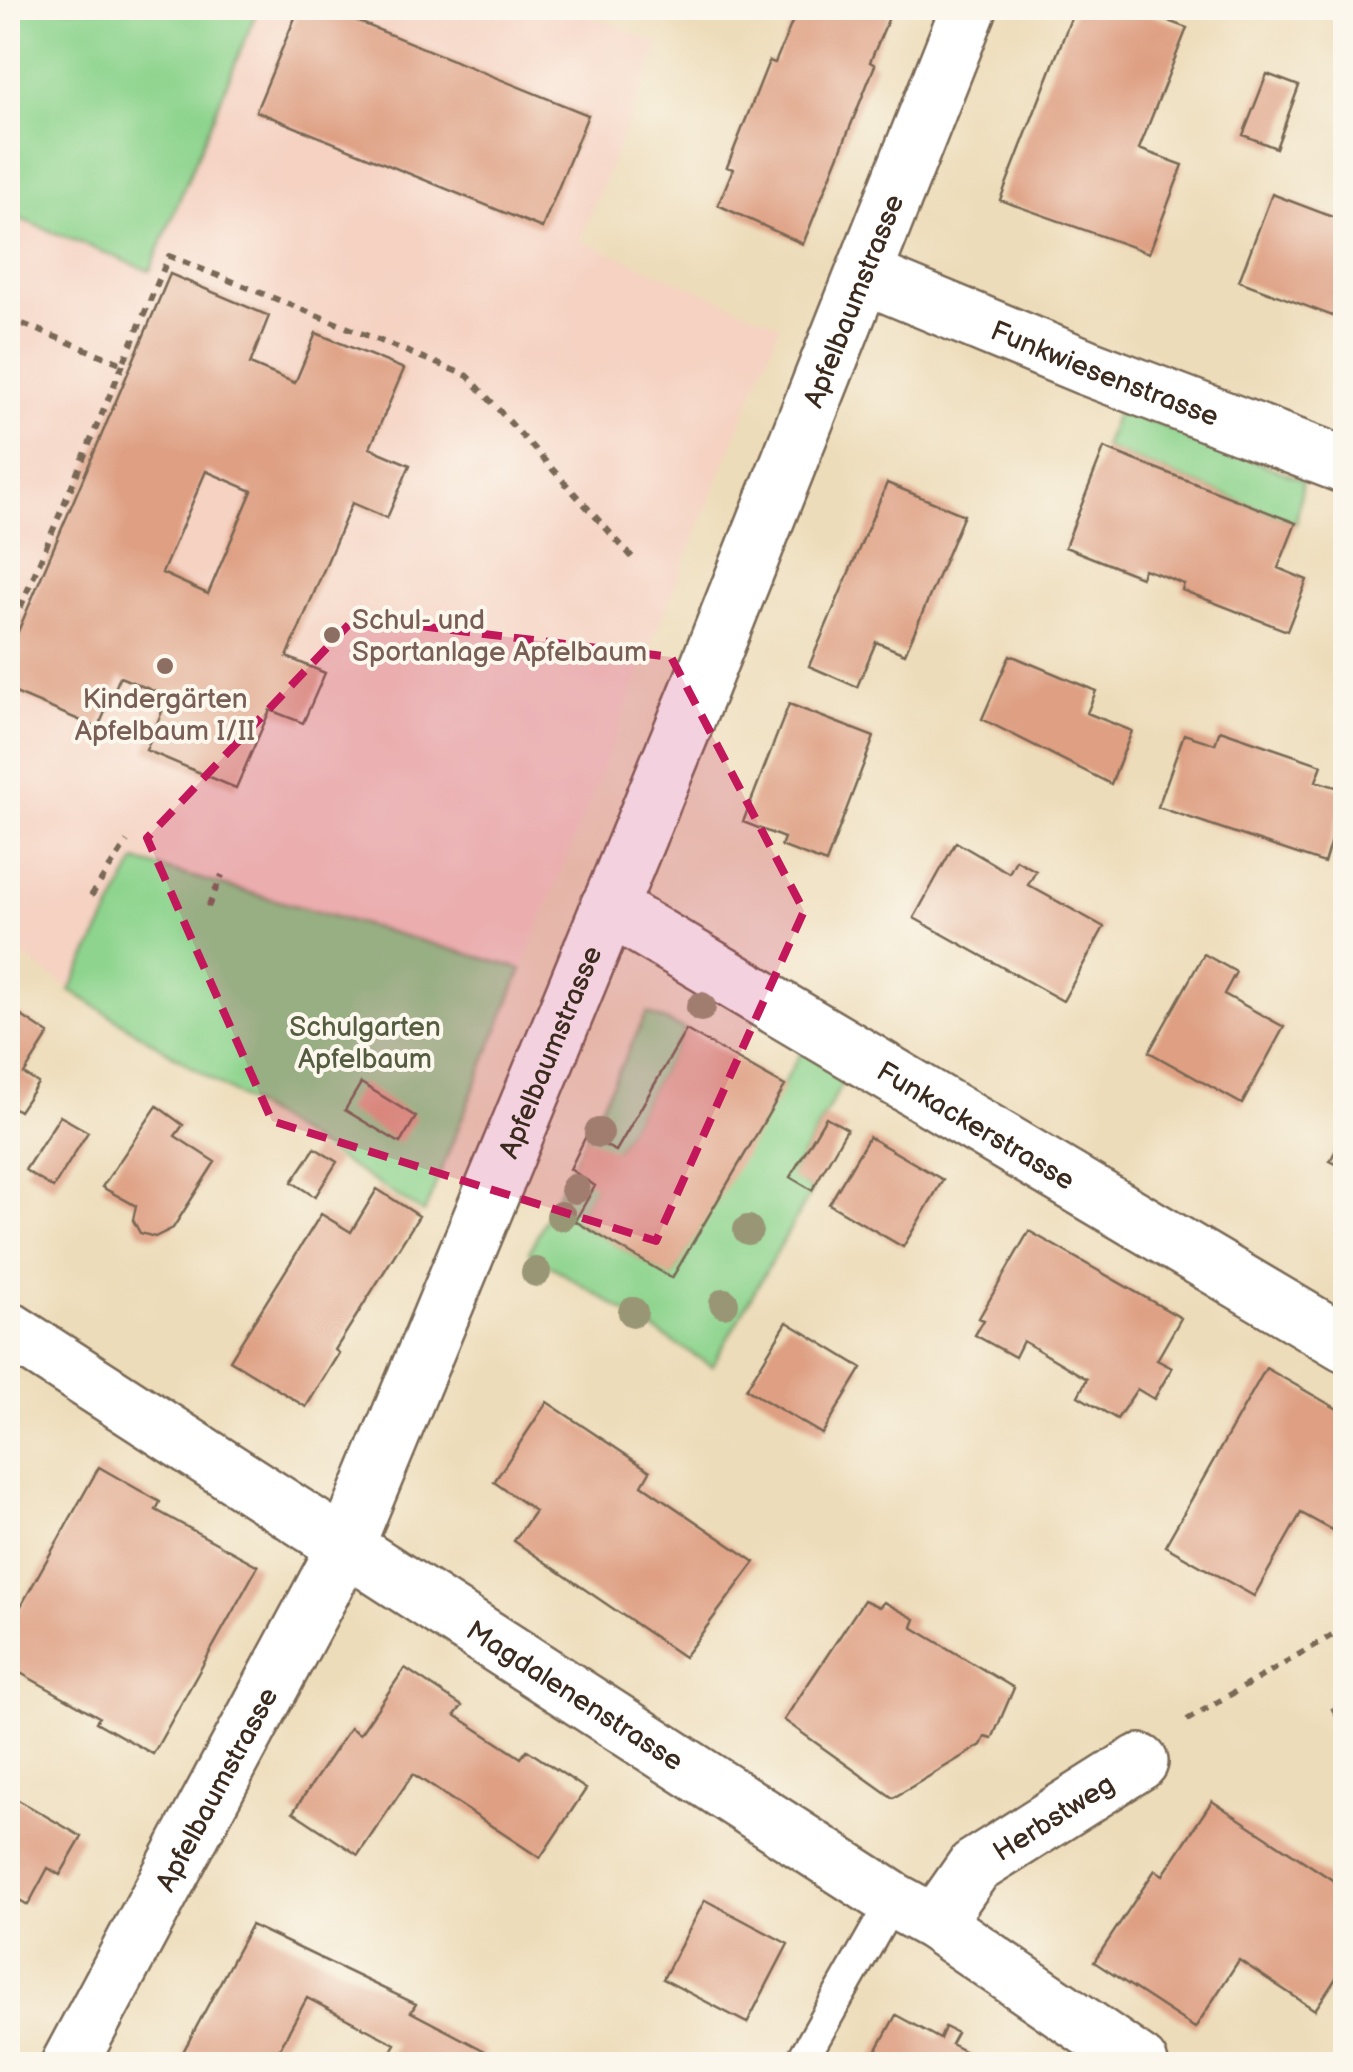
<svg xmlns="http://www.w3.org/2000/svg" width="1353" height="2072" font-family="'Balsamiq Sans',sans-serif">
<rect width="100%" height="100%" fill="#fbf7ec"/>
<filter id="ink" filterUnits="userSpaceOnUse"><feTurbulence type="fractalNoise" baseFrequency=".01" numOctaves="2"/><feDisplacementMap in="SourceGraphic" scale="20" xChannelSelector="R" yChannelSelector="G"/><feConvolveMatrix kernelMatrix="1 2 1 2 8 2 1 2 1" color-interpolation-filters="sRGB"/></filter>
<filter id="wash" filterUnits="userSpaceOnUse"><feTurbulence type="fractalNoise" baseFrequency=".0048" numOctaves="4" result="noise"/><feDisplacementMap in="SourceGraphic" scale="40" xChannelSelector="R" yChannelSelector="G"/><feGaussianBlur stdDeviation="2.25" result="paint"/><feColorMatrix in="noise" values="0 0 0 0 0 0 0 0 0 0 0 0 0 0 0 0 0 1.4 0 .05"/><feComposite in="paint" operator="in"/></filter>
<g filter="url(#wash)">
<rect width="100%" height="100%" fill="#eddcb9"/>
<!-- built -->
<path fill="#f5d2c2" d="M8,8H572L660,44L580,240L780,325L424,1213L116,1020L8,946Z"/>
<!-- green -->
<path fill="#8ed48e" stroke="#647f56" stroke-width="2.5" d="M8,8H258L150,271L8,214Z
M1118,408L1303,480L1296,523L1104,448Z
M136,861L522,969L424,1213L70,990Z
M647,1013L686,1030L575,1221L672,1277L803,1049L847,1075L791,1176L812,1190L712,1366L529,1252Z"/>
<g id="blocks">
<!-- building -->
<path fill="#de9f82" fill-rule="evenodd" d="M299,8H325L588,115L542,228L256,111Z
M798,8H893L870,62L875,65L803,244L718,205L733,169L727,167L769,61L775,63Z
M1075,8H1133L1187,28L1139,149L1183,165L1149,253L1000,200Z
M1267,74L1299,86L1276,148L1243,135Z
M1272,194L1346,222V321L1239,281Z
M170,274L269,316L250,364L295,383L316,333L404,369L370,448L410,465L387,518L352,503L287,657L325,673L303,723L270,710L236,788L146,750L168,697L120,677L98,728L8,690V655ZM206,471L252,491L208,594L162,573Z
M1104,448L1296,523L1278,568L1307,580L1287,631L1182,590L1184,584L1164,576L1144,569L1141,577L1065,547Z
M887,483L964,515L905,654L876,642L857,687L809,666Z
M1010,655L1096,691L1087,713L1132,731L1111,784L982,719Z
M789,704L874,737L826,863L781,846L784,838L743,822Z
M1220,730L1322,765L1316,781L1346,790L1324,863L1158,807L1184,734L1215,744Z
M956,842L1009,873L1016,860L1036,871L1028,885L1104,927L1063,1001L914,918Z
M1204,954L1236,972L1224,994L1284,1027L1242,1104L1149,1052Z
M8,1007L49,1034L24,1074L38,1083L19,1111L8,1104Z
M686,1030L785,1086L672,1278L575,1221L595,1186L570,1169L586,1136L616,1151Z
M361,1083L416,1117L400,1143L345,1110Z
M157,1106L183,1125L175,1136L215,1162L173,1228L155,1237L140,1233L133,1220L136,1206L102,1187Z
M60,1116L88,1132L53,1188L25,1170Z
M826,1117L847,1129L812,1190L790,1177Z
M1346,1132V1169L1330,1161Z
M869,1137L943,1180L903,1247L829,1204Z
M315,1148L337,1162L315,1197L292,1182Z
M377,1189L419,1216L335,1350L339,1353L306,1407L230,1360L321,1214L351,1232Z
M1029,1231L1181,1318L1157,1360L1172,1368L1154,1399L1137,1389L1117,1419L1078,1396L1087,1379L1023,1341L1015,1357L975,1335L984,1320L979,1318Z
M787,1322L862,1368L822,1434L746,1389Z
M1266,1368L1346,1414V1507L1332,1530L1301,1513L1254,1596L1165,1546Z
M547,1402L650,1471L642,1485L755,1562L684,1657L514,1541L535,1511L494,1482Z
M99,1467L160,1502L156,1510L258,1566L153,1754L96,1722L99,1717L8,1666V1629Z
M864,1600L879,1607L884,1602L915,1619L912,1627L1014,1688L992,1739L985,1737L981,1745L893,1798L784,1720Z
M405,1668L462,1706L455,1715L521,1758L527,1750L586,1789L540,1858L413,1774L358,1855L293,1812L350,1728L360,1734Z
M1346,1702V1734L1332,1709Z
M8,1794L82,1837L60,1875L48,1868L28,1905L8,1893Z
M1212,1801L1346,1889V1963L1315,2010L1239,1960L1195,2028L1094,1962L1155,1870L1163,1875Z
M705,1900L788,1944L747,2023L663,1979Z
M251,1925L416,2004L411,2012L485,2051L478,2064H384L395,2044L307,1998L271,2064H207L183,2052Z
M896,2015L940,2039L945,2027L957,2033L951,2044L989,2064H869Z"/>
</g>
</g>
<g filter="url(#ink)">
<use href="#blocks" fill-opacity="0" stroke="#796854" stroke-width="2.5"/>
<g fill="none" stroke-linecap="round" stroke-linejoin="round">
<defs>
<path id="service" d="M800,2064L893,1900"/>
<g id="minor">
<path id="s1" d="M866,276L1086,367L1346,466"/>
<path id="s2" d="M608,907L1346,1344"/>
<path id="s3" d="M8,1329L893,1900L935,1923L1140,2064"/>
<path id="s4" d="M935,1923L974,1867L1140,1762"/>
<path id="s5" d="M69,2064L346,1546L697,694L969,8"/>
</g>
</defs>
<!-- service casing -->
<use href="#service" stroke="#796854" stroke-width="35"/>
<!-- minor casing -->
<use href="#minor" stroke="#796854" stroke-width="60"/>
<!-- path -->
<path stroke="#796854" stroke-width="6" stroke-dasharray="8 8" stroke-linecap="butt" d="M8,318L123,364L169,256L468,376L632,557
M8,637L123,364
M91,896L127,842
M208,907L222,875
M1187,1720L1346,1627"/>
<!-- service -->
<use href="#service" stroke="#fff" stroke-width="30"/>
<!-- minor -->
<use href="#minor" stroke="#fff" stroke-width="55"/>
</g>
<!-- trees -->
<g fill="#999676">
<circle cx="701" cy="1007" r="15"/>
<circle cx="599" cy="1133" r="15"/>
<circle cx="575" cy="1189" r="15"/>
<circle cx="561" cy="1216" r="15"/>
<circle cx="748" cy="1230" r="15"/>
<circle cx="536" cy="1272" r="15"/>
<circle cx="724" cy="1303" r="15"/>
<circle cx="633" cy="1312" r="15"/>
</g>
</g>
<!-- marked area -->
<path fill="#c2185b" fill-opacity="0.2" stroke="#c2185b" stroke-width="8" stroke-dasharray="20 12" stroke-linejoin="round" d="M355,618L671,657L804,911L656,1241L272,1121L147,838Z"/>
<!-- markers -->
<g fill="#8d6e63" stroke="#fbf7ec" stroke-width="4">
<circle cx="332" cy="635" r="10"/>
<circle cx="165" cy="666" r="10"/>
</g>
<g text-anchor="middle" stroke-width="8" stroke-linejoin="round" paint-order="stroke">
<!-- street labels -->
<g font-size="28" fill="#3b2a1e" stroke="#fbf7ec">
<text dy="10" stroke="none"><textPath href="#s5" startOffset="1932">Apfelbaumstrasse</textPath></text>
<text dy="10" stroke="none"><textPath href="#s1" startOffset="258">Funkwiesenstrasse</textPath></text>
<text dy="10" stroke="none"><textPath href="#s5" startOffset="1122">Apfelbaumstrasse</textPath></text>
<text dy="10" stroke="none"><textPath href="#s2" startOffset="428">Funkackerstrasse</textPath></text>
<text dy="10" stroke="none"><textPath href="#s3" startOffset="675">Magdalenenstrasse</textPath></text>
<text dy="10" stroke="none"><textPath href="#s5" startOffset="312">Apfelbaumstrasse</textPath></text>
<text dy="10" stroke="none"><textPath href="#s4" startOffset="162">Herbstweg</textPath></text>
</g>
<!-- education labels -->
<g font-size="28" fill="#785e54" stroke="#fbf7ec" text-anchor="start">
<text x="352" y="629">Schul- und<tspan x="352" dy="32">Sportanlage Apfelbaum</tspan></text>
<text x="165" y="708" text-anchor="middle">Kindergärten<tspan x="165" dy="32">Apfelbaum I/II</tspan></text>
</g>
<!-- park labels -->
<g font-size="28" fill="#545d40" stroke="#fbf7ec">
<text x="365" y="1036">Schulgarten<tspan x="365" dy="32">Apfelbaum</tspan></text>
</g>
</g>
<!-- margin -->
<rect width="1353" height="2072" fill="none" stroke="#fbf7ec" stroke-width="40"/>
</svg>
